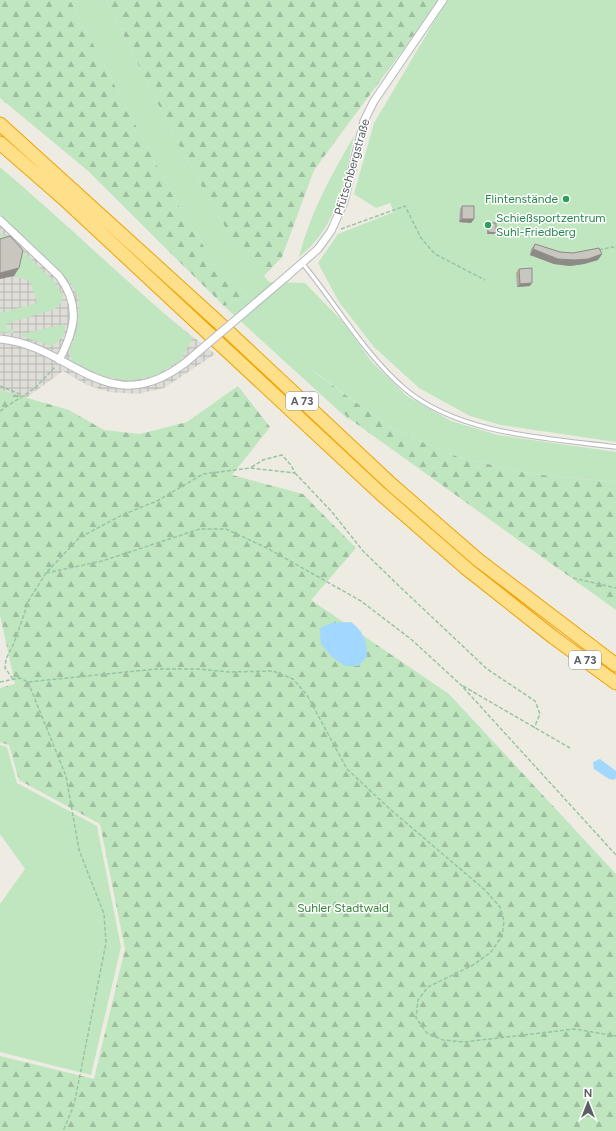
<svg xmlns="http://www.w3.org/2000/svg" width="616" height="1131" font-family="Figtree,sans-serif">
<defs>
<pattern id="industrial-grid" width="8" height="8" patternUnits="userSpaceOnUse"><rect width="8" height="8" fill="#dfddd7"/><path d="M0 4h8M4 0v8" fill="none" stroke="#b8b6b2"/></pattern>
<pattern id="forest-firs" width="22" height="20" patternUnits="userSpaceOnUse"><rect width="22" height="20" fill="#bfe6bf"/><path d="M5 1l3.5 6h-7zM16 11l3.5 6h-7z" fill="#9ebe9f"/></pattern>
</defs>
<rect width="100%" height="100%" fill="#eeebe3"/>
<!-- industrial -->
<path fill="url(#industrial-grid)" d="M0,186L215,354L164,388L138,394L109,392L87,385L63,371L26,398L0,390Z"/>
<!-- grass -->
<path fill="#bfe6bf" d="M70,0H106L172,132L216,213L249,264L264,276L269,282L305,283L343,322L372,362L407,396L451,421L498,435L616,452V482L531,474L458,457L394,430L312,370L350,421L224,306L247,296L216,266L175,200Z
M447,0H616V442L501,425L470,416L419,388L374,347L339,302L318,263L338,234L394,212L390,203L376,208L354,194L374,123Z
M354,136C345,180 337,228 299,257C310,213 332,174 354,136Z
M0,167C66,223 127,283 193,338L181,360L154,376L129,381L106,377L75,364L70,357V349L75,337L78,323L79,300L71,283L0,214Z
M0,233L8,237L53,280L63,295L61,303L55,309L6,324L7,330L13,329V333L0,332V313L37,303L30,281L14,276L19,257L0,245Z
M64,324C67,333 60,342 51,346L19,335Z
M0,745L7,747L17,783L97,826L121,947L91,1075L0,1052V904L25,869L0,834Z"/>
<!-- forest -->
<path fill="url(#forest-firs)" d="M0,0H70L175,200L216,266L247,296L224,306L87,170L0,98Z
M106,0H438L403,50L314,170L282,257L264,276L249,264L216,213L172,132Z
M310,369L394,430L458,457L531,474L616,482V610L347,417Z
M238,386L270,427L232,475L303,494L356,548L311,600L449,694L616,874V1131H0V1056L94,1079L125,949L100,824L19,780L9,745L0,742V688L15,684L0,615V390L69,410L104,430L140,434L187,422Z"/>
<!-- water -->
<path fill="#a2d7ff" d="M351,622C364,632 367,641 367,657L358,666H345L332,657L321,644L320,628L331,623Z
M600,759L616,771V778L614,780L609,779L594,769L593,762Z"/>
<g fill="none" stroke-linecap="round" stroke-linejoin="round">
<defs>
<path id="service" d="M303,264C336,304 365,355 405,389C460,435 547,438 616,447"/>
<path id="minor" d="M0,220L59,276C81,305 75,330 59,360
M286,277L318,249L331,231L344,202L364,121L374,101L443,0
M0,339C73,346 107,422 185,363"/>
<path id="motorway" d="M0,124L217,321L392,485L477,559L616,665
M0,143L63,198L381,494L467,569L553,637L616,683"/>
</defs>
<!-- service casing -->
<use href="#service" stroke="#b5b9bd" stroke-width="5.5"/>
<!-- minor casing -->
<use href="#minor" stroke="#b5b9bd" stroke-width="9"/>
<!-- motorway casing -->
<use href="#motorway" stroke="#f1a300" stroke-width="15"/>
<!-- path -->
<path stroke="#97c5a3" stroke-width="1.5" stroke-dasharray="4 2" stroke-linecap="butt" d="M341,229L405,206L421,238L435,254L485,280
M599,250L612,247L616,248
M0,386L22,395
M0,411L35,388L55,367
M295,473L332,512L363,551L397,584L487,669L535,701L540,714L534,728
M46,573L102,561L200,529H226L267,548L361,601L412,640L461,685L616,855
M573,578L616,588
M13,679L5,668L6,659L14,643L29,600L46,573L79,538L122,515L157,501L203,474L250,468L295,473L291,465L282,455L263,460L250,468
M0,682L20,678L28,682L156,669H199L229,672L273,671L293,679L307,695L347,769L391,810L485,890L500,907L504,921L502,936L491,952L473,965L428,987L418,1000L416,1018L427,1033L443,1040L464,1042L575,1029L616,1036
M28,682L66,776L79,850L104,914L106,943L74,1105L63,1131
M463,686L570,748"/>
<!-- service -->
<use href="#service" stroke="#fff" stroke-width="3.5"/>
<!-- minor -->
<use href="#minor" stroke="#fff" stroke-width="7"/>
<!-- motorway -->
<use href="#motorway" stroke="#fedf8a" stroke-width="13"/>
<defs>
<path id="minor-bridge" d="M185,363L286,277"/>
</defs>
<!-- minor-bridge casing -->
<use href="#minor-bridge" stroke="#b5b9bd" stroke-width="9" stroke-linecap="butt"/>
<!-- minor-bridge -->
<use href="#minor-bridge" stroke="#fff" stroke-width="7"/>
</g>
<!-- wall -->
<path fill="#adaaa5" d="M462,206L474,219L471,223L459,222L460,209Z
M488,223L496,233L495,234H487V225Z
M535,244L560,252L573,253L602,254L598,260L584,264L570,266L554,264L530,255L531,249Z
M519,269L530,286L517,287L516,273Z"/>
<!-- shaded-wall -->
<path fill="#8d8b86" d="M462,219H474L471,223L459,222Z
M488,232L496,233L495,234H487Z
M533,249L558,259L602,254L598,260L584,264L570,266L554,264L530,255Z
M19,268L14,276L0,279V273Z
M532,283L530,286L517,287L520,284Z"/>
<!-- building -->
<path fill="#c9c6c0" stroke="#8d8b86" d="M462,206H474V219H462Z
M488,223H496V233L488,232Z
M10,236L23,250L19,268L0,273V239Z
M535,244L560,252L573,253L599,248L602,254L588,259L574,260L558,259L533,249Z
M532,268V283L520,284L519,269Z"/>
<!-- markers -->
<g fill="#2e9e5b" stroke="#fff" stroke-width="1.5">
<circle cx="566" cy="199" r="4"/>
<circle cx="488" cy="225" r="4"/>
</g>
<g text-anchor="middle" stroke-width="3" stroke-linejoin="round" paint-order="stroke">
<!-- shield labels -->
<g fill="#fff" stroke="#8c8f92" stroke-width="1">
<rect x="286" y="392" width="32" height="18" rx="3"/>
<rect x="569" y="651" width="32" height="18" rx="3"/>
</g>
<g font-size="11" font-weight="bold" fill="#5b5f64">
<text x="302" y="405">A 73</text>
<text x="585" y="664">A 73</text>
</g>
<!-- street labels -->
<g font-size="12" fill="#5b5f64" stroke="#fff">
<text transform="translate(352 167) rotate(-74)" y="4">Pfütschbergstraße</text>
</g>
<!-- leisure labels -->
<g font-size="12" fill="#27864d" stroke="#fff" text-anchor="end">
<text x="558" y="203">Flintenstände</text>
<text x="496" y="222" text-anchor="start">Schießsportzentrum<tspan x="496" dy="14">Suhl-Friedberg</tspan></text>
</g>
<!-- park labels -->
<g font-size="12" fill="#338336" stroke="#fff">
<text x="343" y="912">Suhler Stadtwald</text>
</g>
</g>
<!-- north arrow -->
<g transform="translate(588 1103)" stroke="#ffffff" stroke-width="3" paint-order="stroke">
<path d="M0-3L7 15L0 10L-7 15Z" fill="#5b5f64"/>
<text y="-6" font-size="11" font-weight="bold" text-anchor="middle" fill="#5b5f64">N</text>
</g>
</svg>
